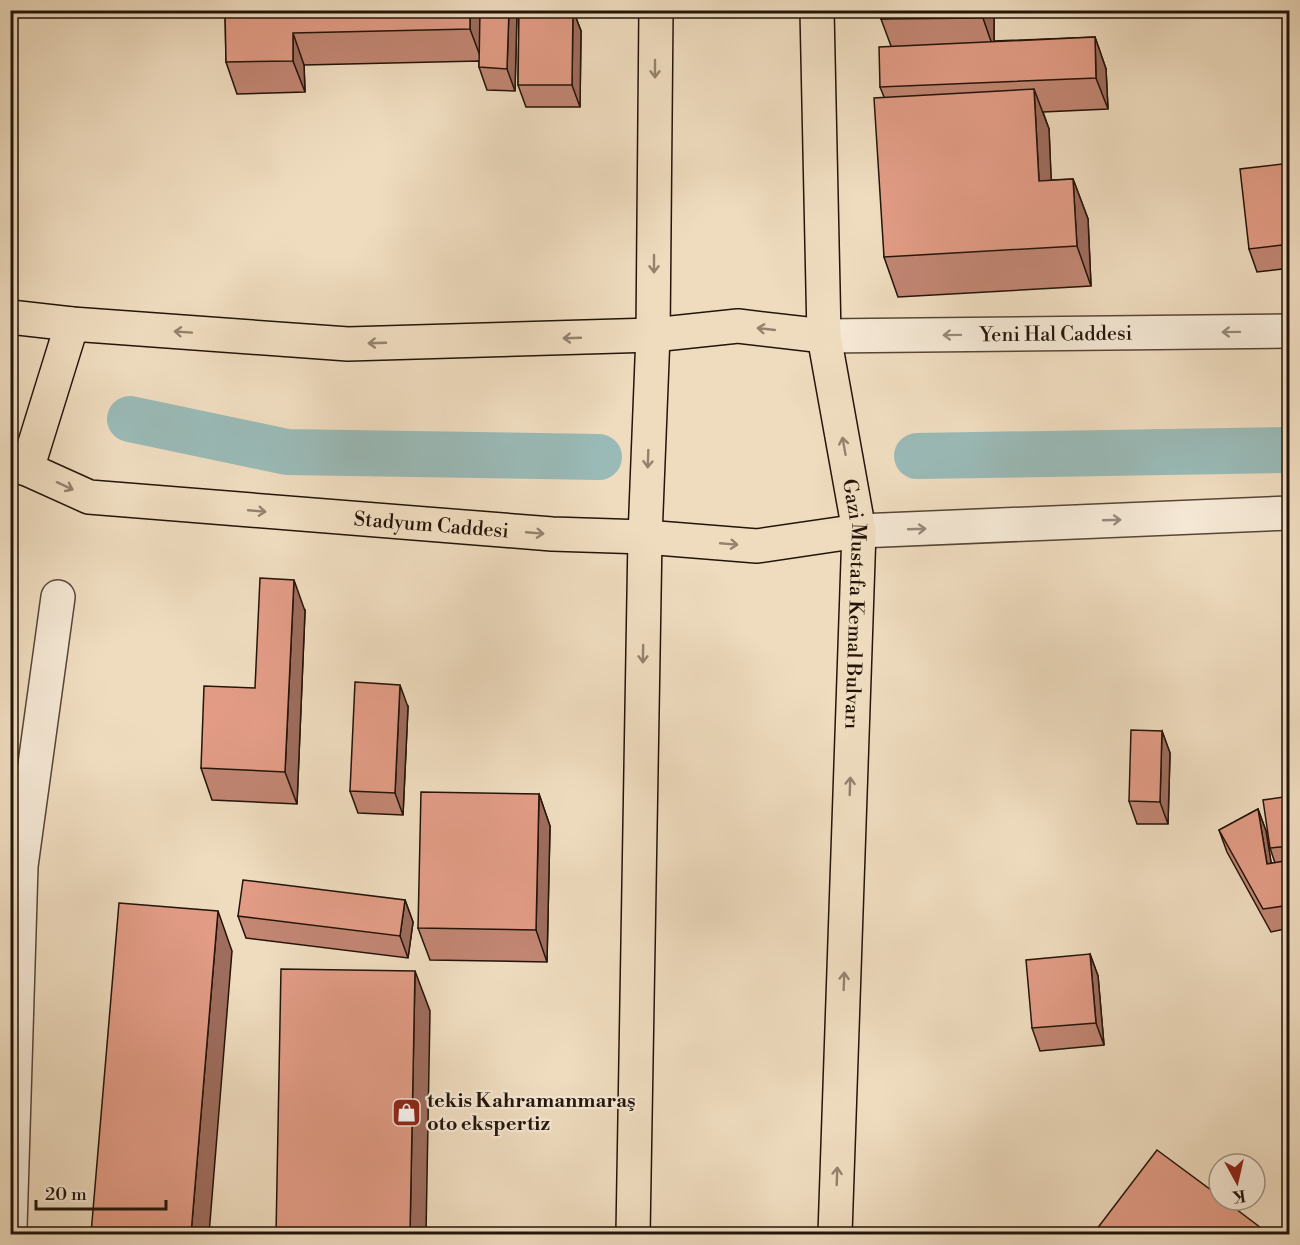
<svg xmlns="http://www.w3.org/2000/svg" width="1300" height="1245" font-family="'Libre Bodoni',serif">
<rect width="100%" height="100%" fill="#efdcbf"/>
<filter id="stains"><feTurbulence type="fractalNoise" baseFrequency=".00333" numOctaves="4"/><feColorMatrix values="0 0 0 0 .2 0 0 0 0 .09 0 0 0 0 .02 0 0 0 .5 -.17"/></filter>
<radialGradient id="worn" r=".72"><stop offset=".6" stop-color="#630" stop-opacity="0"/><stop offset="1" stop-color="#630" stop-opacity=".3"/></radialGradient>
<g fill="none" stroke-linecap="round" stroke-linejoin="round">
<!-- canal -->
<path stroke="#9abab7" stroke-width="46" d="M130,419L287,452L599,457
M917,456L1290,450"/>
<defs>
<g id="minor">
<path id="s1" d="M824,336L1290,331"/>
<path d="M859,531L1290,513"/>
<path d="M10,1228L21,866L58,597"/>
</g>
<g id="major">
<path d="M10,317L72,324L348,344L653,335L738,326L824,336"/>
<path id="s2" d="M10,465L27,469L89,497L552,534L645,537L757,546L859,531"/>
<path d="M27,469L72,324"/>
</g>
<g id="highway">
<path id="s3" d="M817,10L824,336L859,531L835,1234"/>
<path d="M633,1234L645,537L653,335L656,10"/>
</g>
</defs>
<!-- minor casing -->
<use href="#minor" stroke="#574636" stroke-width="36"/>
<!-- major casing -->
<use href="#major" stroke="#241409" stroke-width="36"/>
<!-- highway casing -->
<use href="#highway" stroke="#241409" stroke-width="36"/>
<!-- minor -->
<use href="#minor" stroke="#f5e8d5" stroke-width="33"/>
<!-- major -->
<use href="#major" stroke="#efdcbf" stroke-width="33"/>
<!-- highway -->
<use href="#highway" stroke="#efdcbf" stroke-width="33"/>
</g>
<!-- wall -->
<path fill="#c28673" stroke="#241409" stroke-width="1.5" d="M225,10H516L517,13L515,91L487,90L479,67V61L304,65L305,92L237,94L226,62Z
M519,10H573L581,31L580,107H526L518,85Z
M994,10V41L1095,37L1106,69L1108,109L1043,112L1049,129L1051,180L1073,179L1088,219L1091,286L898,297L884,257V97L880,87L891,46L881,19Z
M1290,163V268L1257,272L1249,249Z
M305,611L297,804L212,800L201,768L255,688Z
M408,707L403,815L358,813L350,791Z
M1162,731L1170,753L1168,824H1137L1129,801Z
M539,794L550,826L547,962L430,960L418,928Z
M1290,796V928L1271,932L1227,852L1219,830L1258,809L1266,831L1271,863H1275L1270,848Z
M405,900L413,922L408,958L246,938L238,916Z
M1090,954L1098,976L1104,1045L1040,1051L1032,1028Z"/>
<!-- shaded-wall -->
<path fill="#9e6d5e" stroke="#241409" stroke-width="1.5" d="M470,10H481L482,61L470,29Z
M509,10H516L517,13L515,91L507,69Z
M573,10L581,31L580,107L572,85Z
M983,10H994V50L983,18Z
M293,33L304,65L305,92L293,61Z
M1095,37L1106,69L1108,109L1096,78Z
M1034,89L1049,129L1053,221L1039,181Z
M1073,179L1088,219L1091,286L1077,246Z
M294,580L305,611L297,804L285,772Z
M400,685L408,707L403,815L395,793Z
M1162,731L1170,753L1168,824L1160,802Z
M539,794L550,826L547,962L536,930Z
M1258,809L1266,831L1275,886L1267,864Z
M405,900L413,922L408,958L400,936Z
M218,911L232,951L209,1234H191Z
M1090,954L1098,976L1104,1045L1096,1023Z
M415,971L430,1011L426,1234H410Z"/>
<!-- building -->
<path fill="#e29c86" stroke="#241409" stroke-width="1.5" d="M225,10H470V29L293,33V61L226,62Z
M480,10H509L507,69L479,67Z
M519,10H573L572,85H518Z
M881,10H983V18L881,19Z
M1095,37L1096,78L880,87L879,47Z
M1034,89L1039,181L1073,179L1077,246L884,257L874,98Z
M1290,163V244L1249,249L1240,169Z
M260,578L294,580L285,772L201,768L204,686L255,688Z
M355,682L400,685L395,793L350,791Z
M1131,730L1162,731L1160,802L1129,801Z
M421,792L539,794L536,930L418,928Z
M1290,796V846L1270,848L1263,800Z
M1258,809L1267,864L1290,860V905L1263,909L1219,830Z
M243,880L405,900L400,936L238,916Z
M119,903L218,911L191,1234H91Z
M1090,954L1096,1023L1032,1028L1026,960Z
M281,969L415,971L410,1234H276Z
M1157,1150L1219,1196V1200H1224L1269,1234H1093Z"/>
<!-- one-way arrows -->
<defs><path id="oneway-shaft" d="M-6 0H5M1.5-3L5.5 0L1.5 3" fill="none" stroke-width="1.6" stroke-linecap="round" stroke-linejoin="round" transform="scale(1.5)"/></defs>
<g stroke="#94826d">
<use href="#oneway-shaft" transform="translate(655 69) rotate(90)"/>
<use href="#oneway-shaft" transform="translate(654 264) rotate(90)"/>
<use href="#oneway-shaft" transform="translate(766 329) rotate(-174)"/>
<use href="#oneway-shaft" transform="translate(183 332) rotate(-176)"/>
<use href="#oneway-shaft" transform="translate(572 338) rotate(178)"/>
<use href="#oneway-shaft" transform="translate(377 343) rotate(178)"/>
<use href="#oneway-shaft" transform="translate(844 446) rotate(-100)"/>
<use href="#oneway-shaft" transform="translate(648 459) rotate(92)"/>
<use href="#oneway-shaft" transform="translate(65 486) rotate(25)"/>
<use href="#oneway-shaft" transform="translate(257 511) rotate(5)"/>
<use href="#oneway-shaft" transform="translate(535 533) rotate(5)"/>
<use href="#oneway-shaft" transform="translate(729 544) rotate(5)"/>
<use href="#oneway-shaft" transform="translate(643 654) rotate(91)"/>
<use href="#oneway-shaft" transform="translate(850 786) rotate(-88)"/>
<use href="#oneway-shaft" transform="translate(844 981) rotate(-88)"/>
<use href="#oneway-shaft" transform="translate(837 1176) rotate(-88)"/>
</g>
<g stroke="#978979">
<use href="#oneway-shaft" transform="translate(1231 332) rotate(179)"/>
<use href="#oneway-shaft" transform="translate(952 335) rotate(179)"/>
<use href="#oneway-shaft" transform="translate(1112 520) rotate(-2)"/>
<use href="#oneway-shaft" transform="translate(917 529) rotate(-2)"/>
</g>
<!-- icons -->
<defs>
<symbol id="shop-square" viewBox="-11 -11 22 22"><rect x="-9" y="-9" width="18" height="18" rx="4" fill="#8f2418" stroke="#f5e8d5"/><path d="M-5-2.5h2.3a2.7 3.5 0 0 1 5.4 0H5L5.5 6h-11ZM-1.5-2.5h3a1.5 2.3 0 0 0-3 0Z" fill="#fff"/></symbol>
</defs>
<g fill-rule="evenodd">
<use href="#shop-square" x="390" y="1096" width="33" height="33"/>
</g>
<g text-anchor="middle" stroke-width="4.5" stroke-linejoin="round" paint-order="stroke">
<!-- street labels -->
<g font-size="20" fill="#241409" stroke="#f5e8d5">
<text dy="7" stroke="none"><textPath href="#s1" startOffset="232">Yeni Hal Caddesi</textPath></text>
<text dy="7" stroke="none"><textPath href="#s2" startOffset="429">Stadyum Caddesi</textPath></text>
<text dy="7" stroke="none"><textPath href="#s3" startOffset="597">Gazi Mustafa Kemal Bulvarı</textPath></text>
</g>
<!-- poi labels -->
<g font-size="20" font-weight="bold" fill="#241409" stroke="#f5e8d5" text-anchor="start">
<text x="427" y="1107">tekis Kahramanmaraş<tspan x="427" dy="23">oto ekspertiz</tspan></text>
</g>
</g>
<!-- margin -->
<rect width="1300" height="1245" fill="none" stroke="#efdcbf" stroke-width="36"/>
<rect x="12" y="12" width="1276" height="1221" fill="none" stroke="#241409" stroke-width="3"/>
<rect x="18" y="18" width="1264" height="1209" fill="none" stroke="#241409" stroke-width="1.5"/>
<!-- north arrow -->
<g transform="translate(1237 1182) rotate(172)"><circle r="28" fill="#f5e8d5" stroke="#a19383" stroke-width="1.5"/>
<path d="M0-4.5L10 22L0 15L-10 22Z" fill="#8f2418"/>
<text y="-9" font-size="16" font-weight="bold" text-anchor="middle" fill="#241409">K</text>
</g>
<!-- scale -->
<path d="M36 1200v9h130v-9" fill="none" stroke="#241409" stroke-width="3"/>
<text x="45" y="1200" font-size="18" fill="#241409" stroke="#f5e8d5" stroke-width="4.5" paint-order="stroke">20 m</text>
<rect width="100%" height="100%" filter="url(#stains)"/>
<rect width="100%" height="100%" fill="url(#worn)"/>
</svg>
